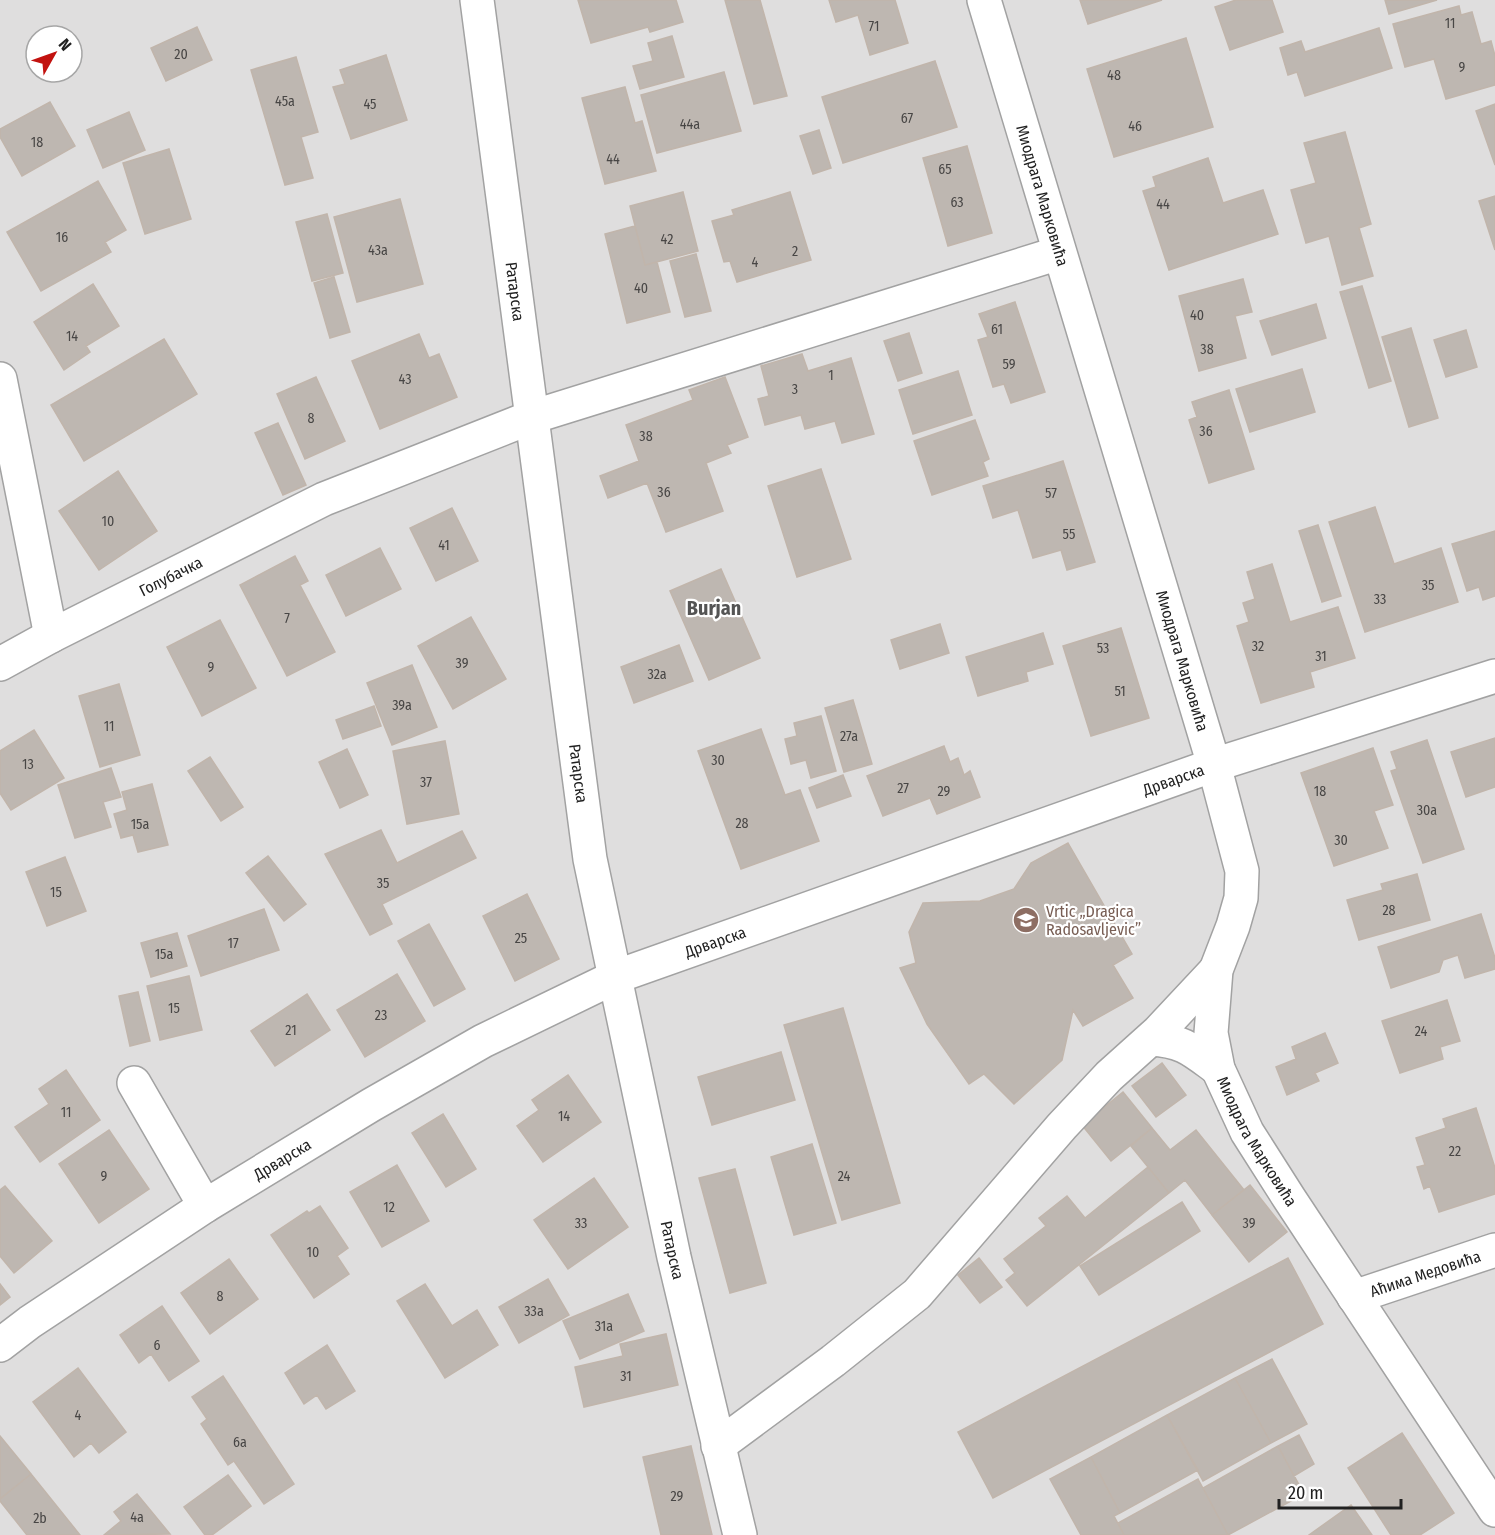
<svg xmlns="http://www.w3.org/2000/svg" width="1495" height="1535" font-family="'Fira Sans Condensed',sans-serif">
<rect width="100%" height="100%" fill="#f0eee8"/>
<!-- residential -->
<path fill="#dfdede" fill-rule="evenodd" d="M0,0H1495V1535H0ZM36,36H72V72H36Z"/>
<!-- building -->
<path fill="#beb7b1" stroke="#c1b5ab" stroke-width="1.5" d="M578,0H676L683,22L650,32L648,27L591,43Z
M725,0H760L787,96L754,104Z
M829,0H895L908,43L870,55L858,15L836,22Z
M1080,0H1162L1088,24Z
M1236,0H1272L1283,32L1230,50L1215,7Z
M1385,0H1437L1389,14Z
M1459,6L1461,15L1472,12L1481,44L1491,41L1495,56V85L1446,99L1434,59L1405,67L1393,24Z
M197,27L212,60L166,81L151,48Z
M1379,28L1392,68L1305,96L1297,72L1288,75L1280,48L1301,41L1305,52Z
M672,36L684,77L640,89L633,66L653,61L648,43Z
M1186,38L1213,127L1114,157L1087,69Z
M386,55L407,120L351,139L333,87L345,84L340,70Z
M296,57L318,132L301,137L313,178L285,185L251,70Z
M935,61L957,127L843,163L822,97Z
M724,72L741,131L657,153L641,95Z
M625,87L635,123L642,121L656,171L605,184L582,98Z
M50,102L75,146L22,176L0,137V129Z
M1495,104V165L1476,111Z
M129,112L145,150L103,168L87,130Z
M819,130L831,168L813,174L800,136Z
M1345,132L1371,224L1359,228L1373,276L1342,285L1329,236L1306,243L1291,190L1316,183L1304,143Z
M967,146L992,233L948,246L923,158Z
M169,149L191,219L145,234L123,163Z
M1208,158L1223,203L1263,190L1278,234L1169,270L1143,191L1156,187L1153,177Z
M98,181L126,230L105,242L111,252L41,291L7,232Z
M683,192L698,251L645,265L630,206Z
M790,192L811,260L737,282L730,261L724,262L712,221L734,215L732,210Z
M1495,196V250L1479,201Z
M400,199L423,284L357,302L334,217Z
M327,214L343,273L312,281L296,222Z
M635,226L645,265L657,262L670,312L627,323L605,234Z
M696,254L711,311L685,317L670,261Z
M334,277L350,332L330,338L314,283Z
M1243,279L1252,312L1235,316L1246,358L1199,371L1179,296Z
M93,284L119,326L86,346L90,352L64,370L34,322Z
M1362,286L1391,381L1369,388L1340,292Z
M1015,302L1045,392L1011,403L1004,384L993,387L978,340L988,337L979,314Z
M1316,304L1326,338L1272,355L1260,321Z
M1411,328L1438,418L1409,427L1382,337Z
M1466,330L1477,367L1446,377L1434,340Z
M909,333L922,373L898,381L884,341Z
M419,334L429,358L439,354L457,397L380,429L352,361Z
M164,339L197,394L84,461L51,405Z
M802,354L808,371L851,358L874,434L842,443L835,421L805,429L801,415L765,425L758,399L769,396L761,366Z
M1302,369L1315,412L1250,432L1236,389Z
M958,371L972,415L913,434L899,390Z
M316,377L345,441L305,459L277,394Z
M725,377L748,437L727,445L731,453L706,463L723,511L666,532L647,483L608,498L600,476L639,461L626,425L693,400L689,390Z
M1229,390L1254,469L1209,483L1189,420L1197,417L1192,402Z
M975,420L989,459L983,462L988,476L932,495L914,441Z
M278,423L306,485L283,495L255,433Z
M1063,461L1095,562L1067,570L1061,550L1033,558L1018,510L993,518L983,486Z
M821,469L851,559L797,577L768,486Z
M118,471L157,531L99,570L59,511Z
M1375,507L1394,564L1441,548L1458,602L1365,632L1329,522Z
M452,508L478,561L436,581L410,528Z
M1318,525L1341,596L1322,602L1299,531Z
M1495,531V596L1483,600L1479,587L1467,591L1452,544Z
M380,548L401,589L346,616L326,575Z
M295,556L308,581L300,585L335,652L287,676L240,585Z
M1272,564L1290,622L1338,607L1355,658L1310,672L1314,687L1261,703L1237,626L1249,622L1243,603L1255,599L1247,572Z
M721,569L760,658L709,680L670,591Z
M471,617L506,679L453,709L418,646Z
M220,620L256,688L202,716L167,647Z
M940,624L949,653L900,669L891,640Z
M1121,628L1149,718L1091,736L1063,646Z
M1043,633L1053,664L1026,672L1028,681L978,696L966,657Z
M679,645L693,681L634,703L621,667Z
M412,665L437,727L392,745L367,683Z
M119,684L140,755L100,767L79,696Z
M853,700L872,764L844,772L825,708Z
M374,706L381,726L343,739L336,720Z
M821,716L836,771L811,778L806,760L791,764L785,739L797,736L794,723Z
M761,729L785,795L800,790L819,841L741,869L698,751Z
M34,730L64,778L11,810L0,793V751Z
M1495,738V787L1466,797L1451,752Z
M1427,740L1464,849L1423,863L1391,771L1397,769L1391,752Z
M445,741L459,814L407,824L393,751Z
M944,746L950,762L958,758L964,775L970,771L980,797L937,814L930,798L883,816L867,776Z
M1373,748L1393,805L1374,811L1388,848L1334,866L1301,773Z
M347,749L368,795L340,808L319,762Z
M210,757L243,807L221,821L188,771Z
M111,768L121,797L103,802L111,827L75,838L58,785Z
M843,775L851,796L817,808L809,788Z
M152,784L168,845L138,852L133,835L121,838L114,814L127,810L122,792Z
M381,830L397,863L462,831L476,858L382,904L392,924L370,935L325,854Z
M1068,843L1132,954L1113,965L1133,998L1083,1026L1073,1010L1062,1060L1014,1104L984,1074L969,1084L927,1024L900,968L916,963L909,932L923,903L980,901L1014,889L1031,863Z
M268,856L306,904L284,921L246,873Z
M65,857L86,911L47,926L26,872Z
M1417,874L1430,920L1359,940L1347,900L1383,890L1381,884Z
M527,894L559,959L515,981L483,916Z
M264,909L279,950L201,976L188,936Z
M1481,914L1495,958V969L1465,978L1458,955L1443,960L1439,972L1391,988L1378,947Z
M429,924L465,989L434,1006L398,941Z
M177,933L187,966L151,977L141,943Z
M397,974L425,1021L365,1057L337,1010Z
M189,976L202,1030L160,1040L147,986Z
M138,992L150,1041L130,1046L119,996Z
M307,994L330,1030L275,1066L251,1031Z
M1447,1000L1460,1041L1440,1047L1443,1059L1400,1073L1382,1021Z
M843,1008L900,1203L842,1220L784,1025Z
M1325,1033L1338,1063L1315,1073L1319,1081L1287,1095L1276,1067L1296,1059L1292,1047Z
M781,1052L795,1100L712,1125L698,1077Z
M1162,1063L1186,1095L1156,1117L1132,1086Z
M66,1070L100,1120L40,1162L15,1127L49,1104L39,1089Z
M568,1075L601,1122L543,1162L517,1126L539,1110L532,1100Z
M1123,1092L1152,1128L1111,1161L1082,1125Z
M1476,1108L1495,1168V1194L1439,1212L1430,1186L1424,1189L1417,1167L1425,1165L1416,1138L1446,1128L1443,1119Z
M443,1114L476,1169L446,1187L412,1133Z
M1152,1128L1170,1150L1196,1130L1244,1190L1212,1215L1185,1180L1169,1193L1131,1146Z
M109,1130L149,1189L99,1223L59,1164Z
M812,1144L836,1223L794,1235L771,1157Z
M397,1165L429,1221L382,1247L350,1192Z
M1148,1167L1169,1193L1027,1306L1006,1280L1015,1273L1004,1259L1046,1226L1039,1218L1067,1196L1085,1218Z
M735,1169L766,1283L730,1293L699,1178Z
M594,1178L628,1227L568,1269L534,1220Z
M1250,1185L1287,1232L1249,1262L1212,1215Z
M5,1186L52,1241L14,1273L0,1256V1190Z
M1182,1202L1200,1231L1099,1295L1080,1266Z
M320,1206L348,1248L337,1256L349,1274L314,1298L271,1235L307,1211L309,1213Z
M979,1258L1002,1287L980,1303L958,1275Z
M1288,1258L1323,1324L993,1498L958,1432Z
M229,1259L258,1299L210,1334L181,1293Z
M548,1279L569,1315L519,1343L499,1307Z
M0,1284L10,1297L0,1305Z
M425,1284L452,1326L477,1310L498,1345L445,1378L397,1301Z
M628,1294L644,1331L580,1359L563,1321Z
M162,1306L199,1361L169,1381L151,1354L139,1363L120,1335Z
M666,1334L678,1385L584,1407L575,1367L623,1356L620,1344Z
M327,1345L355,1391L326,1409L317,1395L304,1404L285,1373Z
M1272,1359L1307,1424L1271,1443L1235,1378Z
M78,1368L126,1432L99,1453L91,1443L74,1457L33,1402Z
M223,1376L294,1484L264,1504L234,1461L228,1465L201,1424L207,1419L192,1397Z
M1235,1378L1271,1443L1203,1481L1167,1415Z
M1167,1415L1198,1470L1120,1513L1091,1457Z
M1402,1433L1454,1513L1420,1535H1391L1348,1468Z
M1299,1435L1314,1464L1294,1476L1278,1446Z
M0,1436L31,1474L0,1499Z
M691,1446L712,1535H661L643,1457Z
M1278,1446L1304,1494L1228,1535L1203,1488Z
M1091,1457L1120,1513L1114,1516L1124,1535H1081L1050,1479Z
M31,1474L80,1535H27L0,1501V1499Z
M228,1475L251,1506L212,1535H205L184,1507Z
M1198,1479L1228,1535H1124L1118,1523Z
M137,1494L170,1534L104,1535L121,1521L114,1512Z
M1351,1505L1372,1535H1309Z"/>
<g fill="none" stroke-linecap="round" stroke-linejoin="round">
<defs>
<g id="minor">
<path id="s1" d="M477,0L590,859L674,1257L740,1535"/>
<path id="s2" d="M984,0L1214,765L1242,871L1241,898L1233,926L1216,970L1211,1033L1218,1069L1247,1132L1289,1198L1495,1510"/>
<path d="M0,379L51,636"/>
<path id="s3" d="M0,664L51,636L324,499L532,417L1059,253"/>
<path d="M1151,1039C1184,1041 1192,1050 1218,1069"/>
<path d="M134,1083L205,1206"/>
<path id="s4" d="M1354,1297L1495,1250"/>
<path id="s5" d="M0,1345L30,1322L205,1206L371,1105L483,1041L615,977L1214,765L1495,676"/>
<path d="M718,1446L833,1361L917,1294L1062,1126L1109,1076L1158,1032L1216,970"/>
</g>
</defs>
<!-- minor casing -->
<use href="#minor" stroke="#a2a2a2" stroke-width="36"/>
<!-- minor -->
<use href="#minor" stroke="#fff" stroke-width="33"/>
</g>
<!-- icons -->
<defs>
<symbol id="school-disc" viewBox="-11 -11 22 22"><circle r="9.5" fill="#8d6e63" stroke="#fff"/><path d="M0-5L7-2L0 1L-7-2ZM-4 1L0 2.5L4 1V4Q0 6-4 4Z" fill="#fff"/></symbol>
</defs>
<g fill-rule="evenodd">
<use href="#school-disc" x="1011" y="905" width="30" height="30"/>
</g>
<g text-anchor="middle" stroke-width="4.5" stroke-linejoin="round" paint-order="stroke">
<!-- number labels -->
<g font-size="14" fill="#484645">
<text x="1450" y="28">11</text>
<text x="874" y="31">71</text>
<text x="181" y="59">20</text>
<text x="1462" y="72">9</text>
<text x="1114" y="80">48</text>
<text x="285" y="106">45a</text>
<text x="370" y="109">45</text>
<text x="907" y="123">67</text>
<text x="690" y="129">44a</text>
<text x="1135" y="131">46</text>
<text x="37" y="147">18</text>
<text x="613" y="164">44</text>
<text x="945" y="174">65</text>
<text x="957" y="207">63</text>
<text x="1163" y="209">44</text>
<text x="62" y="242">16</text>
<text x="667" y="244">42</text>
<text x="378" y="255">43a</text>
<text x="795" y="256">2</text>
<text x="755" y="267">4</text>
<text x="641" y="293">40</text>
<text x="1197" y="320">40</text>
<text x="997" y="334">61</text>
<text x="72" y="341">14</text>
<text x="1207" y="354">38</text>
<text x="1009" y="369">59</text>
<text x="831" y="380">1</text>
<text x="405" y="384">43</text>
<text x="795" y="394">3</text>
<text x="311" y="423">8</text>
<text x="1206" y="436">36</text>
<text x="646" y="441">38</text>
<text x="664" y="497">36</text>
<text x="1051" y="498">57</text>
<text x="108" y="526">10</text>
<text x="1069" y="539">55</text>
<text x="444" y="550">41</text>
<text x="1428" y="590">35</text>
<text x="1380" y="604">33</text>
<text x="287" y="623">7</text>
<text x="1258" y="651">32</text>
<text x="1103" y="653">53</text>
<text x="1321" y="661">31</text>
<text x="462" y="668">39</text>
<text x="211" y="672">9</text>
<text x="657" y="679">32a</text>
<text x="1120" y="696">51</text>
<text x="402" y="710">39a</text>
<text x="109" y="731">11</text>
<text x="849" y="741">27a</text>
<text x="718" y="765">30</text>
<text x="28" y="769">13</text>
<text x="426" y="787">37</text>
<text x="903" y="793">27</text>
<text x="944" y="796">29</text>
<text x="1320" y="796">18</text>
<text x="1427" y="815">30a</text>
<text x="742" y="828">28</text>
<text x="140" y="829">15a</text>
<text x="1341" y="845">30</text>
<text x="383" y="888">35</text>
<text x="56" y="897">15</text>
<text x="1389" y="915">28</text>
<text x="521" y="943">25</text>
<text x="233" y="948">17</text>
<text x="164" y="959">15a</text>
<text x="174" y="1013">15</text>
<text x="381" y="1020">23</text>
<text x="291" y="1035">21</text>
<text x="1421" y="1036">24</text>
<text x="66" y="1117">11</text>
<text x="564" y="1121">14</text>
<text x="1455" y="1156">22</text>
<text x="104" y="1181">9</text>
<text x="844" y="1181">24</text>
<text x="389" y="1212">12</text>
<text x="581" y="1228">33</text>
<text x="1249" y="1228">39</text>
<text x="313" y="1257">10</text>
<text x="220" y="1301">8</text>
<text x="534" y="1316">33a</text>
<text x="604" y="1331">31a</text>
<text x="157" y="1350">6</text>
<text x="626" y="1381">31</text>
<text x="78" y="1420">4</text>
<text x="240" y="1447">6a</text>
<text x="677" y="1501">29</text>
<text x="137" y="1522">4a</text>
<text x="40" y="1523">2b</text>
</g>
<!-- street labels -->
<g font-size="16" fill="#212121" stroke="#fff">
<text dy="6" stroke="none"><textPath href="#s2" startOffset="204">Миодрага Марковића</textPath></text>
<text dy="6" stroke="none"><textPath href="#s1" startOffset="294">Ратарска</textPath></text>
<text dy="6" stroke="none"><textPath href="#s3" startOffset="192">Голубачка</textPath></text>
<text dy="6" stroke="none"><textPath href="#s2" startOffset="690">Миодрага Марковића</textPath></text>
<text dy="6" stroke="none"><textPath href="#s1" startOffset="780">Ратарска</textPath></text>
<text dy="6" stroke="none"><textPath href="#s5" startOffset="1310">Дрварска</textPath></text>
<text dy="6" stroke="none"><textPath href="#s5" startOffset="824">Дрварска</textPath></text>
<text dy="6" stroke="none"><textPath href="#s2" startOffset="1194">Миодрага Марковића</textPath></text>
<text dy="6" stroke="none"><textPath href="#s5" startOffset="338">Дрварска</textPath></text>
<text dy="6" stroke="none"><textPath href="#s1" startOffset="1266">Ратарска</textPath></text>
<text dy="6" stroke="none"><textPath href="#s4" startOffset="75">Аћима Медовића</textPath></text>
</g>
<!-- education labels -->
<g font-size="16" fill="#785e54" stroke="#fff" text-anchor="start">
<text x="1046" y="917">Vrtic „Dragica<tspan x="1046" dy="18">Radosavljevic”</tspan></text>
</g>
<!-- quarter labels -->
<g font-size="20" font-weight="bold" fill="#545454" stroke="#fff">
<text x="714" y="615">Burjan</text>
</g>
</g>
<!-- north arrow -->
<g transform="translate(54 54) rotate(50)"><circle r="28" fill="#ffffff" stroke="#a6a6a6" stroke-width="1.5"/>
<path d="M0-4.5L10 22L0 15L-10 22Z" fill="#c2120f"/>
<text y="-9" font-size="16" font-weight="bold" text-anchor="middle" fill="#212121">N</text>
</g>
<!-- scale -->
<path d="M1279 1499v9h122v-9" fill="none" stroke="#212121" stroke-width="3"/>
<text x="1288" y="1499" font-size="18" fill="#212121" stroke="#ffffff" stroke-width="4.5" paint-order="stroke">20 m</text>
</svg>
